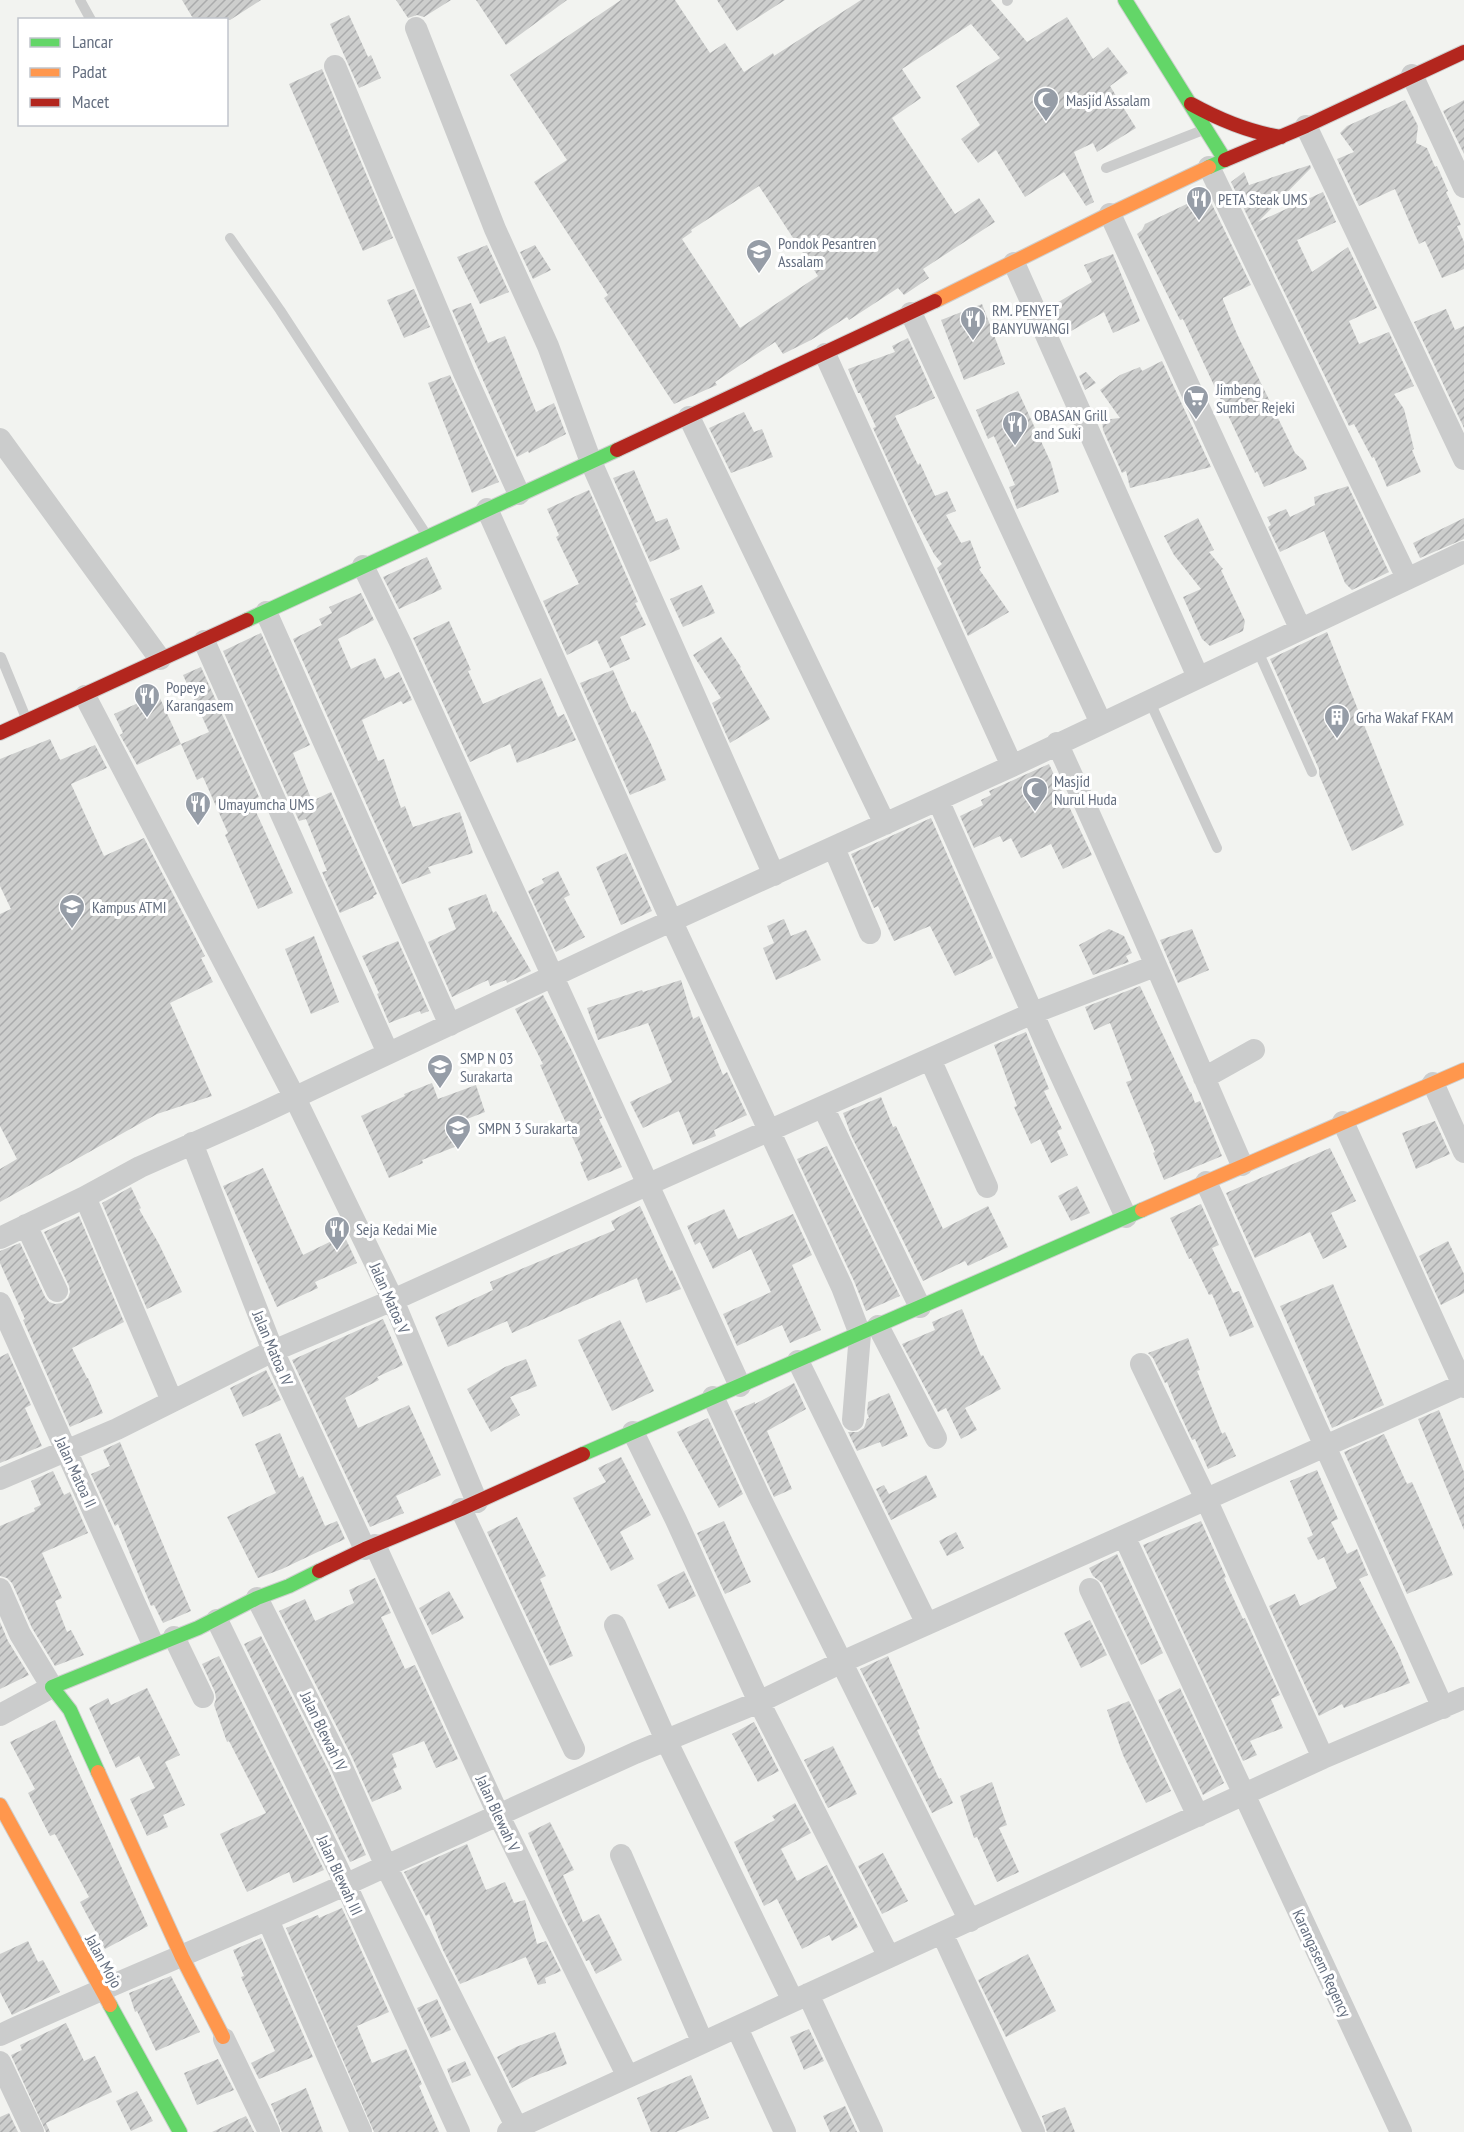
<svg xmlns="http://www.w3.org/2000/svg" width="1464" height="2132" font-family="'PT Sans Narrow',sans-serif">
<defs>
<pattern id="building-hatch" width="6" height="6" patternUnits="userSpaceOnUse" patternTransform="scale(1.5)"><rect width="6" height="6" fill="#cdcecd"/><path d="M-1 1l2-2M0 6l6-6M5 7l2-2" fill="none" stroke="#aaabac"/></pattern>
</defs>
<rect width="100%" height="100%" fill="#f2f3f0"/>
<!-- building -->
<path fill="url(#building-hatch)" fill-rule="evenodd" d="M182,0H261L230,20H194Z
M396,0H451L424,17L417,15L408,18Z
M476,0H567L506,45Z
M621,0H675L710,53L725,43L744,72L773,53L774,56L861,0H991L1027,42L1067,17L1093,59L1108,47L1128,73L1110,86L1136,128L1097,152L1093,143L1074,152L1094,202L1086,206L1064,172L1025,197L996,150L978,163L961,139L980,125L956,86L1000,58L971,24L902,69L921,98L892,118L955,214L979,198L995,222L923,269L929,278L904,295L898,288L849,320L847,317L811,340L783,354L775,342L715,382L717,385L674,404L604,298L608,295L534,182L567,160L510,75ZM759,186L818,276L740,328L682,239L692,232L691,230Z
M717,0H785L737,31Z
M349,15L368,57L371,55L381,78L359,88L330,24Z
M322,69L393,238L363,251L289,84Z
M1405,100L1418,126L1416,143L1427,148L1435,167L1437,166L1448,191L1446,192L1461,225L1457,226L1464,242V269L1442,278L1425,241L1419,244L1395,189L1359,206L1337,159L1354,152L1340,133L1347,126Z
M1464,100V154L1443,111Z
M1310,165L1311,168L1258,222L1323,192L1336,222L1297,240L1312,272L1348,247L1377,308L1349,321L1359,344L1389,332L1414,386L1394,394L1404,409L1414,449L1412,450L1421,472L1387,487L1374,457L1372,458L1354,424L1349,426L1231,182L1244,172L1249,185Z
M1205,190L1251,285L1223,298V300L1237,334L1295,453L1303,460L1307,469L1264,487L1257,471L1255,473L1183,319L1180,320L1137,234L1142,230L1145,224L1195,200L1193,196Z
M487,245L509,292L480,304L457,257Z
M535,245L551,270L533,279L520,252Z
M1113,254L1140,321L1113,333L1104,312L1066,334L1050,307L1092,282L1084,265Z
M414,289L430,327L404,338L387,300Z
M471,303L488,343L505,336L536,412L554,403L566,434L529,453L528,451L517,457L452,310Z
M982,304L1005,364L964,380L941,320Z
M1446,309L1455,330L1464,326V428L1414,322Z
M908,338L935,398L895,416L918,465L920,463L935,496L947,491L956,511L946,515L961,543L970,540L981,568L979,569L1009,612L968,636L937,568L942,564L934,554L912,513L873,428L876,427L860,393H858L848,369L895,352L892,346Z
M1162,361L1211,467L1130,488L1126,471L1122,473L1103,430L1102,420L1120,418L1100,390L1120,375L1140,367L1142,371Z
M1086,372L1096,383L1085,390L1079,376Z
M450,375L499,482L472,493L428,383Z
M1018,391L1051,463L1059,492L1017,509L1009,487L1015,485L994,436L988,439L976,410Z
M744,412L754,432L762,429L773,457L731,473L709,428Z
M634,470L656,522L667,518L680,549L650,562L613,478Z
M1348,486L1389,572L1352,590L1345,583L1324,531L1280,552L1268,527L1271,525L1267,517L1286,509L1290,517L1315,505L1314,497Z
M589,490L638,602L635,603L646,625L620,637L630,659L610,668L597,640L567,655L543,601L579,584L556,537L559,535L547,509Z
M1198,518L1214,550L1209,552L1223,569L1221,570L1245,621L1243,631L1210,646L1202,639L1183,597L1201,589L1174,555L1164,536Z
M1464,518V539L1420,558L1413,543Z
M427,557L442,589L399,609L383,577Z
M702,585L715,613L683,627L670,599Z
M361,593L374,620L338,639L351,669L375,658L385,679L399,672L412,700L403,704L401,701L362,720L378,761L384,759L401,808L405,806L413,827L460,812L473,853L428,867L431,873L402,884L293,639L322,625L319,619L332,613L329,607Z
M449,621L471,670L468,671L483,704L541,678L558,717L564,714L576,740L517,763L510,744L470,762L413,638Z
M1327,632L1404,825L1352,851L1319,775V769L1270,659Z
M261,633L310,745L293,753L312,801L331,792L377,894L373,896L374,898L340,913L322,872L327,871L306,819L299,821L223,651Z
M721,637L741,667L740,668L770,719L730,743L712,703L721,698L693,655Z
M201,667L259,797L251,801L293,893L258,909L225,835L228,833L203,777L197,780L181,744L209,732L183,675Z
M613,670L632,713L635,711L651,744L666,780L630,795L580,683Z
M158,694L181,744L137,765L120,735L123,733L114,714Z
M50,739L60,760L95,745L107,768L71,784L104,856L144,838L205,956L201,958L213,982L170,1003L212,1096L157,1114L0,1202V1169L17,1159L0,1126V914L11,909L0,886V759Z
M1049,764L1092,855L1063,869L1051,844L1021,858L1011,838L1003,842L1000,836L974,848L960,816L983,805L981,800L991,795L989,791Z
M931,818L993,958L955,976L930,926L894,941L878,906L874,908L851,854Z
M626,853L652,911L621,925L596,867Z
M558,871L570,895L564,898L585,937L556,952L528,891L544,883L542,879Z
M486,894L493,913L496,911L531,971L507,983L506,980L490,986L488,980L452,997L428,942L456,929L448,908Z
M784,919L791,936L806,930L821,960L776,980L763,948L774,943L767,926Z
M1109,929L1124,936L1132,953L1126,956L1129,962L1093,975L1079,945Z
M1192,929L1209,970L1178,983L1160,940Z
M314,936L339,1002L311,1014L285,949Z
M398,941L429,1011L421,1014L420,1011L389,1023L377,994L379,993L362,956Z
M681,980L693,1019L699,1016L723,1075L727,1072L747,1115L714,1130L716,1136L693,1145L679,1111L643,1128L630,1102L672,1082L648,1023L598,1040L587,1008L642,990L643,992Z
M1140,986L1190,1092H1191L1195,1103L1200,1101L1222,1156L1164,1180L1153,1153L1155,1152L1126,1082L1132,1080L1110,1023L1094,1030L1085,1007Z
M543,995L572,1051L602,1118L599,1119L622,1167L588,1181L580,1162L583,1161L540,1065L543,1064L515,1009Z
M1026,1032L1049,1089L1044,1091L1062,1129L1057,1131L1068,1155L1051,1163L1040,1139L1031,1144L1014,1107L1017,1106L994,1045Z
M432,1083L438,1099L476,1085L485,1112L449,1126L457,1146L422,1160L423,1163L389,1178L361,1116L405,1096L404,1094Z
M881,1097L893,1127L896,1126L943,1229L988,1206L1008,1247L968,1266L965,1261L923,1281L851,1135L843,1113Z
M1435,1121L1450,1154L1416,1169L1402,1133Z
M827,1146L900,1296L866,1311L854,1281L797,1159Z
M1330,1148L1356,1201L1331,1213L1347,1247L1323,1259L1310,1232L1255,1258L1226,1193Z
M263,1168L303,1255L344,1235L357,1263L315,1282L318,1288L277,1307L223,1186Z
M1077,1186L1090,1213L1071,1221L1058,1196Z
M131,1187L141,1208L139,1209L159,1244L182,1292L147,1309L102,1203Z
M1201,1204L1219,1245L1212,1248L1233,1293L1239,1291L1254,1327L1230,1337L1212,1294L1209,1295L1191,1258L1189,1259L1170,1218Z
M640,1206L670,1271L672,1270L681,1289L646,1303L637,1278L512,1333L507,1321L448,1347L435,1317L493,1290L490,1282L615,1230L611,1221Z
M724,1209L738,1239L793,1214L812,1255L792,1265L821,1330L790,1343L782,1325L737,1346L723,1314L771,1292L751,1249L713,1269L700,1242L695,1245L687,1226Z
M79,1216L124,1322L72,1348L87,1378H88L103,1413L70,1427L23,1320L25,1319L0,1263V1251L20,1243L45,1297L49,1302L55,1304L62,1303L68,1298L70,1292L69,1286L44,1232Z
M1448,1241L1464,1274V1293L1441,1305L1419,1256Z
M1333,1284L1384,1405L1332,1428L1280,1306Z
M962,1309L981,1356L983,1355L1001,1389L965,1408L977,1430L961,1439L946,1408L938,1412L902,1344L935,1330L932,1322Z
M383,1319L403,1365L377,1377L379,1380L345,1398L358,1428L409,1405L441,1475L396,1496L404,1513L370,1527L292,1360Z
M620,1320L654,1391L612,1411L578,1340Z
M1188,1338L1200,1370L1197,1371L1222,1434L1225,1432L1236,1456L1208,1469L1195,1439L1192,1440L1176,1405L1167,1382L1165,1383L1153,1358L1148,1353Z
M8,1353L31,1405L25,1408L42,1446L0,1463V1357Z
M526,1359L537,1386L510,1397L520,1415L491,1432L467,1389L505,1367Z
M266,1370L281,1400L243,1417L230,1388Z
M794,1383L806,1409L767,1431L792,1489L774,1497L734,1411L755,1402V1404Z
M889,1393L908,1436L882,1447L880,1442L857,1451L848,1432H858L864,1428L867,1419L869,1418L867,1413L868,1402Z
M1439,1410L1464,1472V1530L1418,1419Z
M708,1418L743,1494L719,1508L677,1432Z
M280,1433L299,1478L303,1476L325,1526L337,1521L345,1539L282,1569L258,1578L227,1517L276,1493L255,1444Z
M1384,1434L1407,1484L1412,1482L1453,1575L1407,1594L1344,1452Z
M120,1442L191,1611L163,1623L154,1605L151,1606L118,1524L115,1526L91,1474L110,1466L103,1450Z
M621,1457L651,1515L620,1532L634,1559L611,1571L573,1498L606,1482L598,1468Z
M1317,1470L1338,1519L1331,1522L1347,1554L1357,1549L1368,1575L1359,1579L1398,1653L1410,1683L1344,1708L1342,1704L1319,1716L1269,1606L1295,1594L1300,1606L1337,1588L1324,1557L1318,1560L1307,1538L1313,1535L1290,1481Z
M53,1471L64,1495L70,1492L88,1533L42,1553L62,1598L55,1601L67,1632L71,1630L84,1655L55,1666L32,1628L12,1583L7,1578L0,1576V1526L35,1511L34,1508L41,1505L31,1481Z
M926,1475L937,1497L891,1520L876,1489L884,1485L889,1494Z
M517,1517L546,1576L540,1579L573,1656L550,1666L487,1532Z
M724,1521L751,1582L725,1594L697,1533Z
M1201,1521L1226,1577L1224,1578L1243,1619L1245,1618L1280,1695L1271,1699L1283,1728L1250,1741L1257,1755L1243,1761L1143,1545Z
M956,1532L964,1548L947,1556L939,1541Z
M1117,1554L1163,1653L1141,1665L1102,1583L1093,1576L1089,1568Z
M684,1571L696,1596L669,1609L657,1585Z
M375,1578L391,1613L381,1617L405,1669L415,1665L458,1759L436,1768L424,1741L392,1754L397,1767L393,1769L402,1789L372,1802L352,1757L279,1611L305,1599L315,1621L354,1603L349,1590Z
M449,1591L464,1618L432,1635L419,1608Z
M1090,1620L1107,1655L1081,1668L1064,1633Z
M0,1622L8,1641L29,1675L0,1689Z
M261,1636L328,1769L366,1855L350,1862L244,1644Z
M219,1656L324,1870L293,1883L289,1872L247,1892L220,1834L266,1813L229,1741L227,1742L214,1705L216,1699L215,1692L202,1664Z
M888,1656L920,1729L917,1730L939,1779L941,1778L953,1803L932,1813L860,1669Z
M147,1688L180,1755L165,1762L185,1805L163,1815L168,1827L147,1836L130,1799L155,1788L139,1756L116,1768L89,1708L108,1698L111,1705Z
M1180,1688L1224,1783L1203,1795L1158,1700Z
M1129,1701L1171,1791L1146,1803L1123,1755L1107,1710Z
M55,1720L148,1926L105,1949L80,1902L89,1897L55,1834L50,1836L28,1793L35,1789L10,1742Z
M754,1722L779,1771L758,1782L732,1734Z
M833,1746L857,1794L828,1808L804,1760Z
M992,1782L1007,1825L999,1828L1019,1872L997,1882L977,1837L974,1838L960,1796Z
M795,1803L811,1833L781,1849L797,1881L827,1865L858,1927L832,1941L829,1935L802,1949L777,1899L764,1906L734,1842L775,1820L772,1816Z
M550,1822L574,1870L563,1875L583,1922L599,1914L622,1960L596,1974L589,1960L586,1961L564,1917L528,1833Z
M467,1844L486,1890L505,1882L514,1903L525,1900L537,1944L546,1941L561,1971L545,1978L546,1983L538,1985L526,1957L460,1984L443,1950L429,1914L426,1916L404,1872Z
M883,1853L908,1901L882,1914L858,1866Z
M342,1908L389,2012L357,2026L372,2063L406,2049L422,2084L419,2086L439,2132H374L286,1928L318,1915L319,1918Z
M261,1938L313,2057L259,2079L251,2063L275,2051L241,1977L244,1976L233,1950Z
M28,1941L38,1962L43,1960L60,1992L12,2015L0,1992V1954Z
M1028,1954L1056,2011L1006,2037L978,1980Z
M171,1976L200,2032L156,2051L137,2011L135,2012L129,1993Z
M437,1999L451,2030L431,2038L417,2008Z
M66,2023L84,2061L95,2056L112,2092L46,2123L50,2132H46L11,2055L22,2050L20,2045Z
M809,2029L824,2061L804,2070L790,2037Z
M555,2032L567,2064L532,2077L512,2088L497,2057L516,2047Z
M218,2059L234,2090L197,2105L184,2073Z
M465,2061L471,2075L452,2083L447,2069Z
M691,2075L709,2118L676,2132H651L637,2098Z
M306,2088L323,2132H282L271,2104Z
M137,2091L153,2121L131,2131L116,2101Z
M845,2106L857,2132H830L823,2116Z
M1065,2107L1075,2132H1047L1042,2116Z
M9,2113L18,2132H0V2117Z
M246,2116L254,2132H212Z"/>
<g fill="none" stroke-linecap="round" stroke-linejoin="round">
<defs>
<path id="fast" d="M1125,0L1225,160L1209,167
M247,620L617,450
M583,1454L1142,1210
M98,1772L70,1710L52,1687L198,1628L257,1598L289,1586L319,1571
M110,2005L180,2132"/>
<path id="slow" d="M935,301L1110,214L1209,167
M1142,1210L1464,1070
M98,1772L182,1957L223,2037
M0,1805L110,2005"/>
<path id="jam" d="M1191,104C1220,120 1248,132 1281,137
M1225,160L1306,126L1464,52
M617,450L935,301
M0,733L247,620
M319,1571L365,1549L461,1509L583,1454"/>
</defs>
<!-- fast casing -->
<use href="#fast" stroke="#cecfcf" stroke-width="16"/>
<!-- slow casing -->
<use href="#slow" stroke="#cecfcf" stroke-width="16"/>
<!-- jam casing -->
<use href="#jam" stroke="#cecfcf" stroke-width="16"/>
<!-- lane -->
<path stroke="#cbcccc" stroke-width="10" d="M80,0L91,20
M1007,1L1008,0
M1106,168L1203,130
M230,238L280,310L426,534
M1257,649L1312,772
M1,657L26,718
M1149,700L1217,848"/>
<!-- street -->
<path stroke="#cbcccc" stroke-width="22" d="M416,28L495,229L548,346L591,462L774,875
M335,66L464,373L519,494
M1412,75L1464,187
M1306,126L1464,459
M1209,167L1407,578
M1110,214L1300,628
M1014,263L1198,677
M911,313L1101,723
M825,354L1012,766
M689,417L885,824
M0,439L160,659
M487,509L672,922L842,1287L860,1334L853,1420
M363,566L400,642L740,1386
M266,612L450,1025
M204,641L388,1053
M85,696L295,1098L393,1300L477,1502
M1057,743C1122,883 1181,1025 1242,1165
M938,800L1045,1041L1126,1217
M834,848L870,933
M930,1059L987,1187
M1204,1078L1254,1050
M1433,1083L1464,1152
M823,1107L920,1307
M1343,1122L1464,1387
M192,1143L273,1351L365,1549
M1206,1182L1443,1708
M85,1197L172,1401
M26,1225L57,1291
M0,1238L85,1197L140,1167L253,1117L636,937L1012,766L1464,552
M0,1303L152,1642
M878,1326L936,1438
M798,1361L927,1624
M1141,1364L1206,1499L1323,1758
M713,1397L759,1496L970,1921
M633,1432L676,1520L759,1702L889,1957
M0,1479L117,1429L273,1351L393,1300L640,1188L1033,1013L1155,966
M461,1509L574,1749
M1124,1536L1401,2132
M375,1545L499,1816L628,2077
M0,1589L20,1634L52,1687L0,1715
M1090,1589L1198,1816
M257,1598L340,1763L386,1866L635,1753L759,1702L842,1662L1464,1384
M217,1620L346,1885L459,2132
M615,1625L666,1740L793,2001
M174,1637L203,1697
M621,1855L702,2041
M268,1920L361,2132
M942,1933L1034,2132
M808,1994L872,2132
M737,2028L785,2132
M0,2035C128,1976 259,1926 386,1866L517,2128
M224,2039L269,2132
M0,2062L33,2132
M508,2132L1323,1758L1464,1698"/>
<!-- fast -->
<use href="#fast" stroke="#63d668" stroke-width="14"/>
<!-- slow -->
<use href="#slow" stroke="#ff974d" stroke-width="14"/>
<!-- jam -->
<use href="#jam" stroke="#b3261e" stroke-width="14"/>
</g>
<!-- icons -->
<defs>
<symbol id="mosque-pin" viewBox="-11 -11 22 30"><path d="M0 17L-7.5 6A9.5 9.5 0 1 1 7.5 6Z" fill="#969da7" stroke="#fff"/><path d="M3.5-4.9A6 6 0 1 0 3.5 4.9A5 5 0 1 1 3.5-4.9Z" fill="#fff"/></symbol>
<symbol id="restaurant-pin" viewBox="-11 -11 22 30"><path d="M0 17L-7.5 6A9.5 9.5 0 1 1 7.5 6Z" fill="#969da7" stroke="#fff"/><path d="M-5-6h1v4h1v-4h1v4h1v-4h1v5L-1.5 .5V6h-2V.5L-5-1ZM5-6V6H3V1.5H1.5Q1.5-4 5-6Z" fill="#fff"/></symbol>
<symbol id="school-pin" viewBox="-11 -11 22 30"><path d="M0 17L-7.5 6A9.5 9.5 0 1 1 7.5 6Z" fill="#969da7" stroke="#fff"/><path d="M0-5L7-2L0 1L-7-2ZM-4 1L0 2.5L4 1V4Q0 6-4 4Z" fill="#fff"/></symbol>
<symbol id="supermarket-pin" viewBox="-11 -11 22 30"><path d="M0 17L-7.5 6A9.5 9.5 0 1 1 7.5 6Z" fill="#969da7" stroke="#fff"/><path d="M-6-5.5h2.5l.6 2H6L4.5 2H-2.5L-4.4-4H-6ZM-1.5 3.2a1.3 1.3 0 1 0 .1 0ZM3 3.2a1.3 1.3 0 1 0 .1 0Z" fill="#fff"/></symbol>
<symbol id="building-pin" viewBox="-11 -11 22 30"><path d="M0 17L-7.5 6A9.5 9.5 0 1 1 7.5 6Z" fill="#969da7" stroke="#fff"/><path d="M-4-6H4V6H1V3H-1V6H-4ZM-2.5-4.3h1.7v1.8h-1.7ZM.8-4.3h1.7v1.8H.8ZM-2.5-1h1.7V.8h-1.7ZM.8-1h1.7V.8H.8Z" fill="#fff"/></symbol>
<symbol id="university-pin" viewBox="-11 -11 22 30"><path d="M0 17L-7.5 6A9.5 9.5 0 1 1 7.5 6Z" fill="#969da7" stroke="#fff"/><path d="M0-5L7-2L0 1L-7-2ZM-4 1L0 2.5L4 1V4Q0 6-4 4Z" fill="#fff"/></symbol>
</defs>
<g fill-rule="evenodd">
<use href="#mosque-pin" x="1031" y="85" width="30" height="40"/>
<use href="#restaurant-pin" x="1184" y="184" width="30" height="40"/>
<use href="#school-pin" x="744" y="237" width="30" height="40"/>
<use href="#restaurant-pin" x="958" y="304" width="30" height="40"/>
<use href="#supermarket-pin" x="1181" y="383" width="30" height="40"/>
<use href="#restaurant-pin" x="1000" y="409" width="30" height="40"/>
<use href="#restaurant-pin" x="132" y="681" width="30" height="40"/>
<use href="#building-pin" x="1322" y="702" width="30" height="40"/>
<use href="#mosque-pin" x="1020" y="775" width="30" height="40"/>
<use href="#restaurant-pin" x="183" y="789" width="30" height="40"/>
<use href="#university-pin" x="57" y="892" width="30" height="40"/>
<use href="#school-pin" x="425" y="1052" width="30" height="40"/>
<use href="#school-pin" x="443" y="1113" width="30" height="40"/>
<use href="#restaurant-pin" x="322" y="1214" width="30" height="40"/>
</g>
<g text-anchor="middle" stroke-width="6" stroke-linejoin="round" paint-order="stroke">
<!-- poi labels -->
<g font-size="16" fill="#646e7f" stroke="#fff" text-anchor="start">
<text x="1066" y="106">Masjid Assalam</text>
<text x="1218" y="205">PETA Steak UMS</text>
<text x="778" y="249">Pondok Pesantren<tspan x="778" dy="18">Assalam</tspan></text>
<text x="992" y="316">RM. PENYET<tspan x="992" dy="18">BANYUWANGI</tspan></text>
<text x="1216" y="395">Jimbeng<tspan x="1216" dy="18">Sumber Rejeki</tspan></text>
<text x="1034" y="421">OBASAN Grill<tspan x="1034" dy="18">and Suki</tspan></text>
<text x="166" y="693">Popeye<tspan x="166" dy="18">Karangasem</tspan></text>
<text x="1356" y="723">Grha Wakaf FKAM</text>
<text x="1054" y="787">Masjid<tspan x="1054" dy="18">Nurul Huda</tspan></text>
<text x="218" y="810">Umayumcha UMS</text>
<text x="92" y="913">Kampus ATMI</text>
<text x="460" y="1064">SMP N 03<tspan x="460" dy="18">Surakarta</tspan></text>
<text x="478" y="1134">SMPN 3 Surakarta</text>
<text x="356" y="1235">Seja Kedai Mie</text>
</g>
<!-- street labels -->
<g font-size="16" fill="#646e7f" stroke="#fff">
<text transform="translate(390 1298) rotate(66)" y="6">Jalan Matoa V</text>
<text transform="translate(273 1348) rotate(67)" y="6">Jalan Matoa IV</text>
<text transform="translate(76 1472) rotate(65)" y="6">Jalan Matoa II</text>
<text transform="translate(324 1731) rotate(64)" y="6">Jalan Blewah IV</text>
<text transform="translate(498 1813) rotate(65)" y="6">Jalan Blewah V</text>
<text transform="translate(340 1875) rotate(65)" y="6">Jalan Blewah III</text>
<text transform="translate(104 1961) rotate(61)" y="6">Jalan Mojo</text>
<text transform="translate(1322 1963) rotate(65)" y="6">Karangasem Regency</text>
</g>
</g>
<!-- legend -->
<rect x="18" y="18" width="210" height="108" fill="#ffffff" stroke="#c1c5cc" stroke-width="1.5"/>
<rect x="30" y="38" width="30" height="9" fill="#63d668" stroke="#c1c5cc" stroke-width="1.5"/>
<text x="72" y="48" font-size="18" fill="#646e7f">Lancar</text>
<rect x="30" y="68" width="30" height="9" fill="#ff974d" stroke="#c1c5cc" stroke-width="1.5"/>
<text x="72" y="78" font-size="18" fill="#646e7f">Padat</text>
<rect x="30" y="98" width="30" height="9" fill="#b3261e" stroke="#c1c5cc" stroke-width="1.5"/>
<text x="72" y="108" font-size="18" fill="#646e7f">Macet</text>
</svg>
